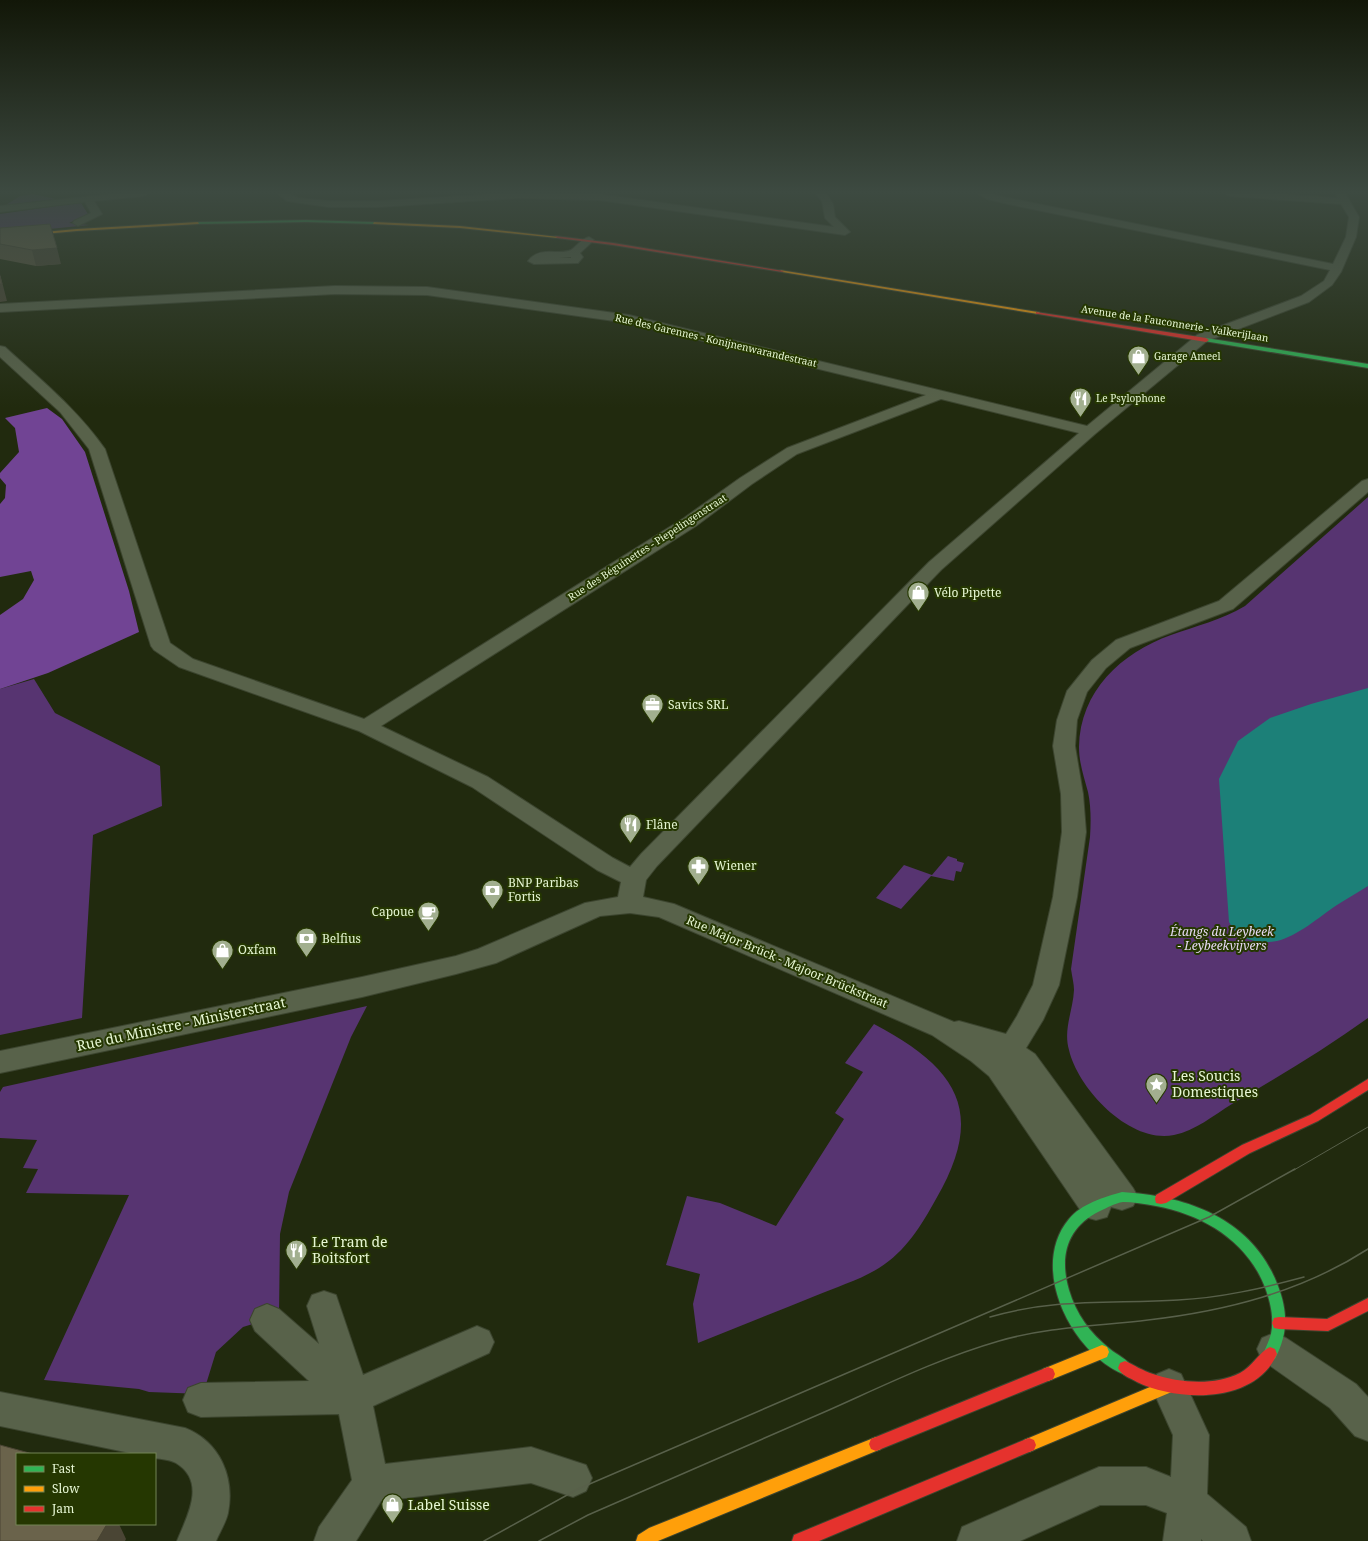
<svg xmlns="http://www.w3.org/2000/svg" width="1368" height="1541" font-family="'Noto Serif',serif">
<rect width="100%" height="100%" fill="#212a0e"/>
<!-- green -->
<path fill="#573471" d="M33,194L56,199L6,205L20,196Z
M78,203H81L88,214L69,223L89,225L0,234V214Z
M1368,497V1018C1325,1049 1278,1077 1232,1104C1214,1115 1195,1131 1174,1135C1130,1144 1078,1089 1069,1050C1063,1029 1073,1011 1074,990C1074,984 1072,976 1071,969L1090,837C1091,822 1091,806 1088,792C1084,777 1079,763 1079,747C1080,691 1121,653 1171,635C1196,626 1221,620 1245,606Z
M34,679L55,713L160,766L162,806L93,835L82,1018L0,1035V689Z
M948,856L957,859V861L964,863L961,872L956,871L954,881L931,876L901,909L876,898L904,865L932,875Z
M367,1006L351,1037L289,1192L280,1234L279,1316L243,1327L216,1352L203,1394L149,1392L139,1389L44,1380L129,1195L26,1193L38,1169L23,1168L37,1140L0,1138V1092L3,1087Z
M874,1024C957,1068 987,1111 936,1199C921,1226 906,1251 879,1268C860,1280 836,1287 815,1296C776,1312 737,1327 698,1343L693,1304L700,1274L666,1265L687,1196L720,1203L776,1226L844,1119L835,1113L863,1072L845,1063Z"/>
<!-- forest -->
<path fill="#714494" d="M47,408L62,419L85,452L129,591L139,632L48,673L0,689V615L23,599L34,580L31,571L0,577V504L5,498L6,485L0,478V473L19,452L15,428L5,418Z"/>
<!-- water -->
<path fill="#1c8078" d="M1368,688V886C1358,892 1347,899 1337,905C1319,917 1298,936 1277,941C1258,945 1238,939 1229,922L1219,779L1238,741L1270,718L1311,704Z"/>
<g fill="none" stroke-linecap="round" stroke-linejoin="round">
<defs>
<path id="street" d="M121,193H149L144,196L94,201L102,214L78,226L73,223L74,221L91,213L85,202L0,212V206Z
M277,193H288L298,198L329,201H379L511,193L599,194L834,227L825,218L822,201L815,193H826L833,204L835,217L850,232L845,235L599,200L519,198L379,207H329L287,201Z
M977,193H989L1008,198L1333,264L1346,237L1349,217L1341,204L1229,196L1224,193H1266L1338,198L1335,193H1345L1359,217L1356,237L1341,272L1332,285L1309,302L1207,341L1095,434L941,570L657,866L646,880L643,897L674,904L954,1022L959,1021L1006,1034L1017,1016L1033,985L1053,897L1062,832L1061,794L1053,746L1057,720L1067,691L1092,660L1116,640L1219,601L1362,481L1368,479V492L1233,609L1130,648L1106,668L1087,692L1077,720L1075,746L1083,794L1086,832L1077,897L1059,985L1043,1020L1026,1048L1035,1054L1133,1188L1138,1197L1133,1206L1122,1210L1111,1207L1107,1217L1096,1220L1085,1217L989,1076L971,1061L932,1035L659,917L630,913L600,916L496,963L456,974L362,997L0,1073V1051L362,977L456,956L478,949L585,903L618,897L621,882L597,870L472,787L359,731L179,667L154,650L151,646L89,449L60,412L0,357V346L5,347C41,380 77,409 105,449L170,643L193,659L364,719L684,518L740,478L787,448L926,395L629,323L427,295L335,294L0,312V304L335,286L427,287L629,315L1087,426L1197,335L1301,296L1324,281L1330,270L1008,204L987,199ZM941,399L1079,433L929,562L641,854L630,867L613,858L488,777L381,726L696,526L752,484L797,454Z
M589,237L594,240L580,253L583,257L578,263L534,264L528,261C540,245 560,256 571,250C577,246 581,239 589,237ZM571,257V258H559Z
M324,1291L336,1295L363,1375L477,1326L489,1331L494,1342L489,1353L373,1406L385,1464L531,1447L586,1465L592,1478L586,1491L573,1497L531,1483L381,1501L356,1541H314L319,1527L352,1480L339,1414L201,1417L188,1412L183,1400L188,1388L201,1383L309,1381L255,1331L250,1320L255,1309L267,1304L279,1309L319,1344L307,1306L312,1295Z
M1274,1333L1286,1338L1356,1384L1368,1397V1441L1355,1436L1330,1408L1262,1360L1257,1349L1262,1338Z
M1169,1369L1181,1374L1209,1435L1207,1494L1246,1527L1251,1541H1203L1201,1539V1541H1163L1167,1513L1146,1505H1100L1020,1541H957L962,1527L1099,1467H1146L1171,1477L1173,1435L1151,1386L1157,1374Z
M0,1392L185,1428C220,1442 235,1477 228,1513C226,1522 220,1532 216,1541H177C187,1516 207,1482 176,1463C171,1460 161,1459 155,1458V1454H135L0,1426Z"/>
<path id="fast" d="M306,220L374,222L376,223L374,224L306,222L198,224L196,223L198,222Z
M1206,338L1368,364V368L1204,341L1203,340Z
M1122,1192C1188,1196 1253,1219 1278,1286C1288,1312 1288,1334 1275,1359L1270,1361L1265,1359L1263,1354C1266,1347 1269,1341 1271,1334C1274,1319 1271,1304 1266,1290C1249,1242 1204,1215 1156,1206C1145,1204 1133,1202 1123,1202C1115,1203 1107,1208 1100,1211C1067,1227 1059,1256 1069,1290C1076,1314 1090,1333 1110,1349C1117,1355 1128,1359 1132,1368L1130,1373L1125,1375C1072,1354 1028,1268 1069,1219C1081,1204 1104,1197 1122,1192Z"/>
<path id="slow" d="M198,222L199,224L77,231L0,238V236L77,229Z
M374,222L460,226L559,237L557,238L460,228L373,224Z
M780,270L1038,312L1040,313L1038,314L782,272Z
M1102,1345L1107,1347L1109,1352L1107,1357L1048,1381L1043,1379L1041,1374L1043,1369Z
M1169,1379L1174,1381L1176,1386L1174,1391L1029,1452L1024,1450L1022,1445L1024,1440Z
M876,1437L881,1439L883,1444L881,1449L658,1541H636L638,1535L649,1528Z"/>
<path id="jam" d="M555,236L613,243L784,271L782,272L613,245L557,238Z
M1036,312L1206,338L1209,340L1206,342L1038,314H1036Z
M1368,1079V1090L1318,1121L1250,1153L1166,1203L1161,1204L1156,1203L1155,1199L1156,1195L1242,1145L1310,1115Z
M1368,1298V1311L1328,1331L1279,1329L1274,1328L1272,1323L1274,1318L1279,1317L1327,1319Z
M1270,1347L1275,1349L1277,1354C1255,1404 1178,1402 1137,1382C1130,1378 1121,1375 1118,1368L1120,1363L1125,1361C1134,1365 1143,1371 1153,1374C1180,1383 1214,1386 1240,1373C1252,1367 1260,1351 1270,1347Z
M1048,1367L1053,1369L1055,1374L1053,1379L876,1451L871,1449L869,1444L871,1439Z
M1029,1438L1034,1440L1036,1445L1034,1450L819,1541H792L794,1535Z"/>
</defs>
<!-- street casing -->
<use href="#street" stroke="#3c452f" stroke-width="2"/>
<!-- fast casing -->
<use href="#fast" stroke="#3c452f" stroke-width="2"/>
<!-- slow casing -->
<use href="#slow" stroke="#3c452f" stroke-width="2"/>
<!-- jam casing -->
<use href="#jam" stroke="#3c452f" stroke-width="2"/>
<!-- street -->
<use href="#street" fill="#58624a" fill-rule="evenodd"/>
<!-- fast -->
<use href="#fast" fill="#30b455" fill-rule="evenodd"/>
<!-- slow -->
<use href="#slow" fill="#ff9f0a" fill-rule="evenodd"/>
<!-- jam -->
<use href="#jam" fill="#e5322d" fill-rule="evenodd"/>
<!-- tram-far1 -->
<path stroke="#58604a" stroke-width="1" d="M1294,1170L1368,1127"/>
<!-- tram -->
<path stroke="#58604a" stroke-width="1.5" d="M990,1317C1054,1298 1113,1304 1178,1300C1221,1298 1263,1288 1304,1277
M484,1541L578,1489L1209,1217L1295,1169
M539,1541L588,1515C668,1480 749,1445 829,1410C885,1385 940,1358 999,1341C1047,1327 1098,1326 1148,1320C1226,1311 1301,1292 1368,1249"/>
</g>
<!-- wall -->
<path fill="#5b5540" d="M0,228L61,264L36,266L0,259Z"/>
<!-- shaded-wall -->
<path fill="#4a4534" d="M57,248L61,264L36,266L32,250Z
M0,274L7,301L0,302Z
M107,1524H119L126,1539L125,1541H97Z"/>
<!-- building -->
<path fill="#6a634b" stroke="#4a4534" d="M50,224L57,248L32,250L0,244V228Z
M0,276L2,284H0Z
M0,1445L33,1454H17V1524H107L97,1541H0Z"/>
<!-- sky -->
<linearGradient id="sky" x2="0" y2="1"><stop stop-color="#121708"/><stop offset="0.47" stop-color="#3d4a41"/><stop offset="1" stop-color="#3d4a41" stop-opacity="0"/></linearGradient>
<rect width="1368" height="408" fill="url(#sky)"/>
<!-- icons -->
<defs>
<symbol id="shop-pin" viewBox="-11 -11 22 30"><path d="M0 17L-7.5 6A9.5 9.5 0 1 1 7.5 6Z" fill="#a2af8f" stroke="#253701"/><path d="M-5-2.5h2.3a2.7 3.5 0 0 1 5.4 0H5L5.5 6h-11ZM-1.5-2.5h3a1.5 2.3 0 0 0-3 0Z" fill="#fff"/></symbol>
<symbol id="restaurant-pin" viewBox="-11 -11 22 30"><path d="M0 17L-7.5 6A9.5 9.5 0 1 1 7.5 6Z" fill="#a2af8f" stroke="#253701"/><path d="M-5-6h1v4h1v-4h1v4h1v-4h1v5L-1.5 .5V6h-2V.5L-5-1ZM5-6V6H3V1.5H1.5Q1.5-4 5-6Z" fill="#fff"/></symbol>
<symbol id="office-pin" viewBox="-11 -11 22 30"><path d="M0 17L-7.5 6A9.5 9.5 0 1 1 7.5 6Z" fill="#a2af8f" stroke="#253701"/><path d="M-6-3h4V-5.5h4V-3h4V5H-6ZM-1-4.5V-3h2v-1.5ZM-6 0V1H6V0Z" fill="#fff"/></symbol>
<symbol id="pharmacy-pin" viewBox="-11 -11 22 30"><path d="M0 17L-7.5 6A9.5 9.5 0 1 1 7.5 6Z" fill="#a2af8f" stroke="#253701"/><path d="M-2-6h4v4h4v4h-4v4h-4v-4h-4v-4h4Z" fill="#fff"/></symbol>
<symbol id="bank-pin" viewBox="-11 -11 22 30"><path d="M0 17L-7.5 6A9.5 9.5 0 1 1 7.5 6Z" fill="#a2af8f" stroke="#253701"/><path d="M-6-4H6V4H-6ZM0-2.3a2.3 2.3 0 1 0 0 4.6a2.3 2.3 0 1 0 0-4.6Z" fill="#fff"/></symbol>
<symbol id="cafe-pin" viewBox="-11 -11 22 30"><path d="M0 17L-7.5 6A9.5 9.5 0 1 1 7.5 6Z" fill="#a2af8f" stroke="#253701"/><path d="M-5.5-4.5H6V0H3Q3 3.5 0 3.5H-2.5Q-5.5 3.5-5.5 0ZM3-3.2v2h1.7v-2ZM-6 4.5H4V6H-6Z" fill="#fff"/></symbol>
<symbol id="sight-pin" viewBox="-11 -11 22 30"><path d="M0 17L-7.5 6A9.5 9.5 0 1 1 7.5 6Z" fill="#a2af8f" stroke="#253701"/><path d="M0-6L1.8-2.2L6-1.7L2.9 1.2L3.7 5.4L0 3.3L-3.7 5.4L-2.9 1.2L-6-1.7L-1.8-2.2Z" fill="#fff"/></symbol>
</defs>
<g fill-rule="evenodd">
<use href="#shop-pin" x="1126" y="344" width="25" height="34"/>
<use href="#restaurant-pin" x="1068" y="386" width="25" height="34"/>
<use href="#shop-pin" x="906" y="580" width="25" height="34"/>
<use href="#office-pin" x="640" y="692" width="25" height="34"/>
<use href="#restaurant-pin" x="618" y="812" width="25" height="34"/>
<use href="#pharmacy-pin" x="686" y="854" width="25" height="34"/>
<use href="#bank-pin" x="480" y="878" width="25" height="34"/>
<use href="#cafe-pin" x="416" y="900" width="25" height="34"/>
<use href="#bank-pin" x="294" y="926" width="25" height="34"/>
<use href="#shop-pin" x="210" y="938" width="25" height="34"/>
<use href="#sight-pin" x="1144" y="1072" width="25" height="34"/>
<use href="#restaurant-pin" x="284" y="1238" width="25" height="34"/>
<use href="#shop-pin" x="380" y="1492" width="25" height="34"/>
</g>
<g text-anchor="middle" stroke-width="4" stroke-linejoin="round" paint-order="stroke">
<!-- far-street labels -->
<g font-size="10" fill="#e7f7d4" stroke="#253701">
<text transform="translate(1175 323) rotate(9)" y="4">Avenue de la Fauconnerie - Valkerijlaan</text>
<text transform="translate(716 340) rotate(13)" y="4">Rue des Garennes - Konijnenwarandestraat</text>
<text transform="translate(647 547) rotate(-33)" y="4">Rue des Béguinettes - Piepelingenstraat</text>
</g>
<!-- far-poi labels -->
<g font-size="10" fill="#e7f7d4" stroke="#253701" text-anchor="start">
<text x="1154" y="360">Garage Ameel</text>
<text x="1096" y="402">Le Psylophone</text>
</g>
<!-- poi labels -->
<g font-size="12" fill="#e7f7d4" stroke="#253701" text-anchor="start">
<text x="934" y="597">Vélo Pipette</text>
<text x="668" y="709">Savics SRL</text>
<text x="646" y="829">Flâne</text>
<text x="714" y="870">Wiener</text>
<text x="508" y="887">BNP Paribas<tspan x="508" dy="14">Fortis</tspan></text>
<text x="414" y="916" text-anchor="end">Capoue</text>
<text x="322" y="943">Belfius</text>
<text x="238" y="954">Oxfam</text>
</g>
<!-- park labels -->
<g font-size="12" font-style="italic" fill="#e7daf4" stroke="#253701">
<text x="1222" y="936">Étangs du Leybeek<tspan x="1222" dy="14">- Leybeekvijvers</tspan></text>
</g>
<!-- street labels -->
<g font-size="12" fill="#e7f7d4" stroke="#253701">
<text transform="translate(787 962) rotate(23)" y="4">Rue Major Brück - Majoor Brückstraat</text>
</g>
<!-- near-street labels -->
<g font-size="14" fill="#e7f7d4" stroke="#253701">
<text transform="translate(181 1024) rotate(-12)" y="5">Rue du Ministre - Ministerstraat</text>
</g>
<!-- near-poi labels -->
<g font-size="14" fill="#e7f7d4" stroke="#253701" text-anchor="start">
<text x="1172" y="1081">Les Soucis<tspan x="1172" dy="16">Domestiques</tspan></text>
<text x="312" y="1247">Le Tram de<tspan x="312" dy="16">Boitsfort</tspan></text>
<text x="408" y="1510">Label Suisse</text>
</g>
</g>
<!-- legend -->
<rect x="16" y="1453" width="140" height="72" fill="#253701" stroke="#738455"/>
<rect x="24" y="1466" width="20" height="6" fill="#30b455" stroke="#738455"/>
<text x="52" y="1473" font-size="12" fill="#e7f7d4">Fast</text>
<rect x="24" y="1486" width="20" height="6" fill="#ff9f0a" stroke="#738455"/>
<text x="52" y="1493" font-size="12" fill="#e7f7d4">Slow</text>
<rect x="24" y="1506" width="20" height="6" fill="#e5322d" stroke="#738455"/>
<text x="52" y="1513" font-size="12" fill="#e7f7d4">Jam</text>
</svg>
